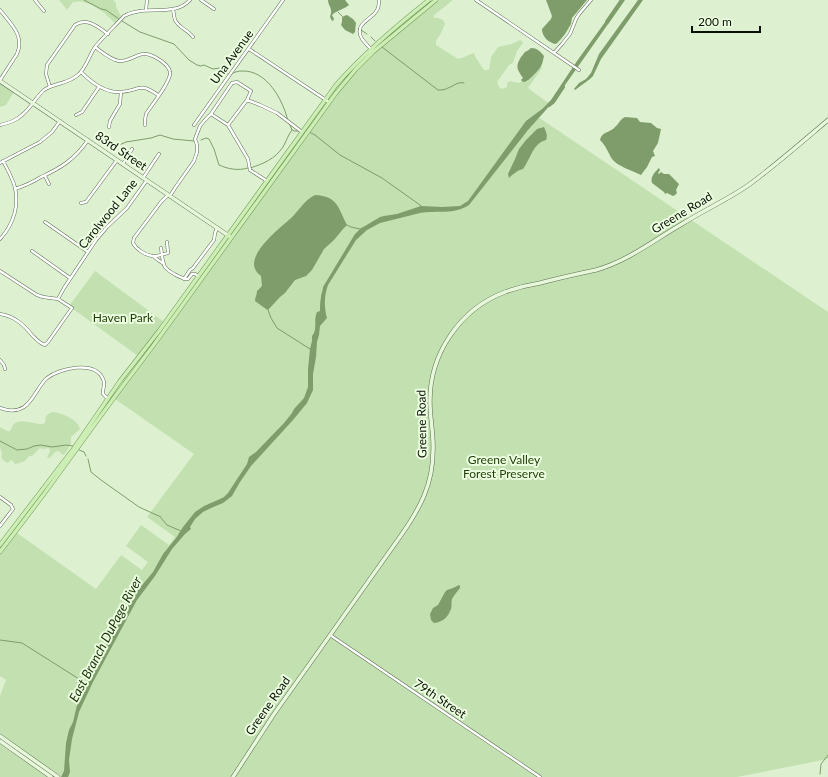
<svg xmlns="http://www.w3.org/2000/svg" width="828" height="777" font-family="Lato,sans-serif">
<rect width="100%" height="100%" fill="#ddf1d1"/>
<!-- green -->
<path fill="#c2e0b0" d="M59,0H113L116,3V7L121,16L115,23C107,15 95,4 83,2C80,1 76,2 73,2L67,10Z
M439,0H453L433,16L435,18H438L443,20L445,24C443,27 443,30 441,33C439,38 435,39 436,45L458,59C464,58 469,54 474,53L476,58L484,70H489L491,57L498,47L512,44L520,40L523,42L522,44L517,51L513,63L509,65L497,82L499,87L502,89L507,87V83L510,81L519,83L522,81L526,82L533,76L541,66L542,68L528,88L548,103L535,115L828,312V759L737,777H62L0,734V696L6,680L0,676V555L17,533L96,589L121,555L142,570L148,562L126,546L141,525L169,545L175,537L147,517L194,454L115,399L329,105C339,93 348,80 358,68C383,43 412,22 439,0Z
M0,83L14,92L6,105L0,107Z
M95,271L164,322L138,356L69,306Z
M53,412C61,413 78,419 80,429L71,437V444C68,448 67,453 63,455L58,451L55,452L50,458L47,457L50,451L49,448L42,449L40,448L32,456H29C26,462 20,463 15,464L12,460L7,463L3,460L1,457L2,454L0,447V427L7,431H10C11,429 12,427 13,425C20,416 37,427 45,423C46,416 45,415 53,412Z
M0,744L47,777H0Z"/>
<!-- water -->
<path fill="#7f9d6b" d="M328,0H345L349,5C345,9 337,10 332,15L334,19L333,21C333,21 331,20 331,19C329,16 331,15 331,13C332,8 328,5 328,0Z
M546,0H587L572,18L571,24L565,34L561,39L556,44C549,43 542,37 542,29L551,19L552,16Z
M621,0H625L553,102L528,130L469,205C454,215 437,210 420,213L380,223L367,230L356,240L328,285C324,296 324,307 327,318L320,326L319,335L317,342L316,357L313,374V390L307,403L293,420L251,466L240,482L232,496L223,503L211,508L203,512L195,519L190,527L191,529L185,534L172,549L155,576L137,600L93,682L79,712L72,739L69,760L70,772L68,777H61L64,771L66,743L69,730L73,722L77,705L84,692L86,687V684L90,680L103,650L121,620L127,607L133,596L153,572L163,554L176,538L183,527L195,512L204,506L220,499L224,497L228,493L247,464L249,457L256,452L284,423L292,413L294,409L304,398L308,387V369L310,349L312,341V336C318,329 313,320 317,312L320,311C320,307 320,302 321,297C321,293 323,291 323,287L355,234L361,228L365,226L380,217L384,216L397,214L421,206L442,207L460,206L468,201L526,121L542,109L551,100L577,61Z
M638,0H643L601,59L593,76L590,79L575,90L574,89L579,83L586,79L591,73L599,54Z
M347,15L353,19L356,23L355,32L353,34L345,30L341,25L342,22V18L344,16Z
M531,48C537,48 540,51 544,56C543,59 543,63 541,66C540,69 527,83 524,82C523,82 522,81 521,80L523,78C517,69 515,67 521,57C522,56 524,53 525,52C527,51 529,50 531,48Z
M625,117L637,118L640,122L651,123L657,128L661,129L658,143L653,151L655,156L652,157L647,167L641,175C633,171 617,166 612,159C608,152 606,146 600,140C602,131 610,133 615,127C619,124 620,119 625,117Z
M544,127C546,132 548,135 546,140C533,143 530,160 523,169C518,170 513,174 509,178L508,174L515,159L519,149L526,140L537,129Z
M659,168L660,170L658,173L659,174L661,172L664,174H669L679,184L676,190L677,193L675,195L673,196L667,193L665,194L664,192L652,183C650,177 655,172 659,168Z
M315,195C338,196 338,208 347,225L343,229L334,240L324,249L312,270L306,276L295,280L285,293L280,297L268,310L266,309L255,301C255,297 257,295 257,291L262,286L261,276C238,260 279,229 290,219C299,211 304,200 315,195Z
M459,585L460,586V588C457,592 454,595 452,599C451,602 452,606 451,609C448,617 443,622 434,623L431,620L430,614L433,608L438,605L445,592L447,590L453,588Z"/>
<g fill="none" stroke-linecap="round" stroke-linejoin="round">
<!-- stream -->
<path stroke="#7f9d6b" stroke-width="1" d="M84,0L101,9L106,10L119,19
M338,12L343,17
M122,21L140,32L174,44L189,60L197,65L201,66L204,65L213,69L220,68L224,73L228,74
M361,30L367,34
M371,37L375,41
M382,47L438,90C441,90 445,90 448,88C454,86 458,81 464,83
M233,73C235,72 239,71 242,71C267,70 283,100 288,121
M290,125L292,130
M293,130L294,131H299
M309,132L315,135L340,155L382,178L420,205L421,206
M201,140L206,138L209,139L214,149L219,165C228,169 238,171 248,168
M110,149L126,142L151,138L160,135L173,139L194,141
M250,168C263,164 275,159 283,147C286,142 288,135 292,130
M347,225L351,227L360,229
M268,310L271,318L277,328L310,349
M0,441L17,450L27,449L34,446L41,445L52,447L66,445L73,446
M79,450L84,452L86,456
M88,459L91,472L101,480L139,507L161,517
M161,518L167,525L181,531
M0,640L22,643L87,684
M820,774L821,764L828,755"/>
<!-- river -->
<path stroke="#7f9d6b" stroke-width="4" d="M607,22L622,0
M549,105L553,102L563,87"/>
<defs>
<path id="street" d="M35,0L44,11
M201,0L214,9
M476,0L579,70
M0,10C11,24 25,36 17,54L0,80
M146,10L147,0
M173,10C174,13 174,17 175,20C179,28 188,30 193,37
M95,47C102,52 111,60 119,61C128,62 135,55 143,54C150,53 155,57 160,60C164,63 169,66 170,72C172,80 151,106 146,114L145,120V125
M249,49L329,102
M371,49C368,46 365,43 362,39C353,23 372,20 377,10C379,7 379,3 379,0
M554,53L562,44L570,34L576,19L579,14L591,0
M81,72C91,82 105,93 120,92C141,91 137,81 158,95
M50,87L46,74L47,65L75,25C87,17 98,27 108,34
M247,100L260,105L277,113L302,132
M211,114L228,125L248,159L250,170L267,181
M76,115L82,112L99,87
M0,125C8,123 16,121 22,115C31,108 36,97 44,90C54,83 68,84 78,75C86,68 89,56 95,47C104,36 115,26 124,16C145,4 174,18 190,0
M194,125L283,0
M109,127L110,121L120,104L121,92
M0,163L40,142L52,132L60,121
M123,164L132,149
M45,176L49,184
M143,178L159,154
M15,189C24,186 33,182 41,177C61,168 75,159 88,140
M170,196L175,188L194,161L197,152V145L195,139L200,126L205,120L211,114L232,83L237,82L251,91L247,100L228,125
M81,203L86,202L117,160
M45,222L88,252
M0,239C14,224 20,204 14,184C11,176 7,168 3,161
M167,242L168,253C163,254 157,257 152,256C145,255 136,249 133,243L134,238L161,202L168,195
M161,248C162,253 162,262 165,267C169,272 182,279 188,279L192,274H195L198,276
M32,251L70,278
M153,256L158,260L164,264
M0,271L37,295L43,297L58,299L72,308L48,342L45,345C39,343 36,339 32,335C23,324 14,316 0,314
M184,279L190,270L193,268L214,240L215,233L217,228
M58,299L64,288L96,240L107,227L127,208L147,180
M0,360L4,365L5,369
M0,408C8,411 16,412 24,407C34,400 38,386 47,378C60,368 95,360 103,379C106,385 102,389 103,394L108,399
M0,497L11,505L13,509L0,526
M330,635L540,777"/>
<path id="secondary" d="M0,81L229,236
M0,736L58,777
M0,741L51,777
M233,777L274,714L402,534C420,508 433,484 433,451C434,435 430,419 430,403C429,354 460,309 505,292C516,288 528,285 540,283C559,278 577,274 596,270C628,261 654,240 682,224C704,210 729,199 750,184C777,164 802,142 828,120"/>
<path id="primary" d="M0,545L74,448L120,381L159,331L336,85C364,53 396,26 429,0
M0,552L44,494L116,395L153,346L336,93L356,69L373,52L436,0"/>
</defs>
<!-- street casing -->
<use href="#street" stroke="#5d6e53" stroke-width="3.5"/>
<!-- secondary casing -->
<use href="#secondary" stroke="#5d6e53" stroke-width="4.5"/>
<!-- primary casing -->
<use href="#primary" stroke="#729957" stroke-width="4.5"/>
<!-- street -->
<use href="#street" stroke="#fff" stroke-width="2.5"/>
<!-- secondary -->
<use href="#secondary" stroke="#e6f7da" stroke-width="3.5"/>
<!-- primary -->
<use href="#primary" stroke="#cdefb5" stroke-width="3.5"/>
</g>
<g text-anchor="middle" stroke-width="4" stroke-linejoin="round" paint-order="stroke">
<!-- street labels -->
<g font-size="12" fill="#090f05" stroke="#ebfedf">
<text transform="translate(232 57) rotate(-54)" y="4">Una Avenue</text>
<text transform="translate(121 151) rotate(34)" y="4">83rd Street</text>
<text transform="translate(682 213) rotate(-31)" y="4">Greene Road</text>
<text transform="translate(108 214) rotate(-51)" y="4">Carolwood Lane</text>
<text transform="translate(422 424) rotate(-91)" y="4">Greene Road</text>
<text transform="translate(440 699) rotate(34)" y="4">79th Street</text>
<text transform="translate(268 706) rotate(-55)" y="4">Greene Road</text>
</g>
<!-- park labels -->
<g font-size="12" fill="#1f3c04" stroke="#ebfedf">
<text x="123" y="322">Haven Park</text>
<text x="504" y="464">Greene Valley<tspan x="504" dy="14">Forest Preserve</tspan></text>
</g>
<!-- water labels -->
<g font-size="13" font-style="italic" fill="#1d310c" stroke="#ebfedf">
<text transform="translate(105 639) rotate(-62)" y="5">East Branch DuPage River</text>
</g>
</g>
<!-- scale -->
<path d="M692 26v6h68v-6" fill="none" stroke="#090f05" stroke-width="2"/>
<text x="698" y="26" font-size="12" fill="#090f05" stroke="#ebfedf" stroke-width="3" paint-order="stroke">200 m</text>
</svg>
